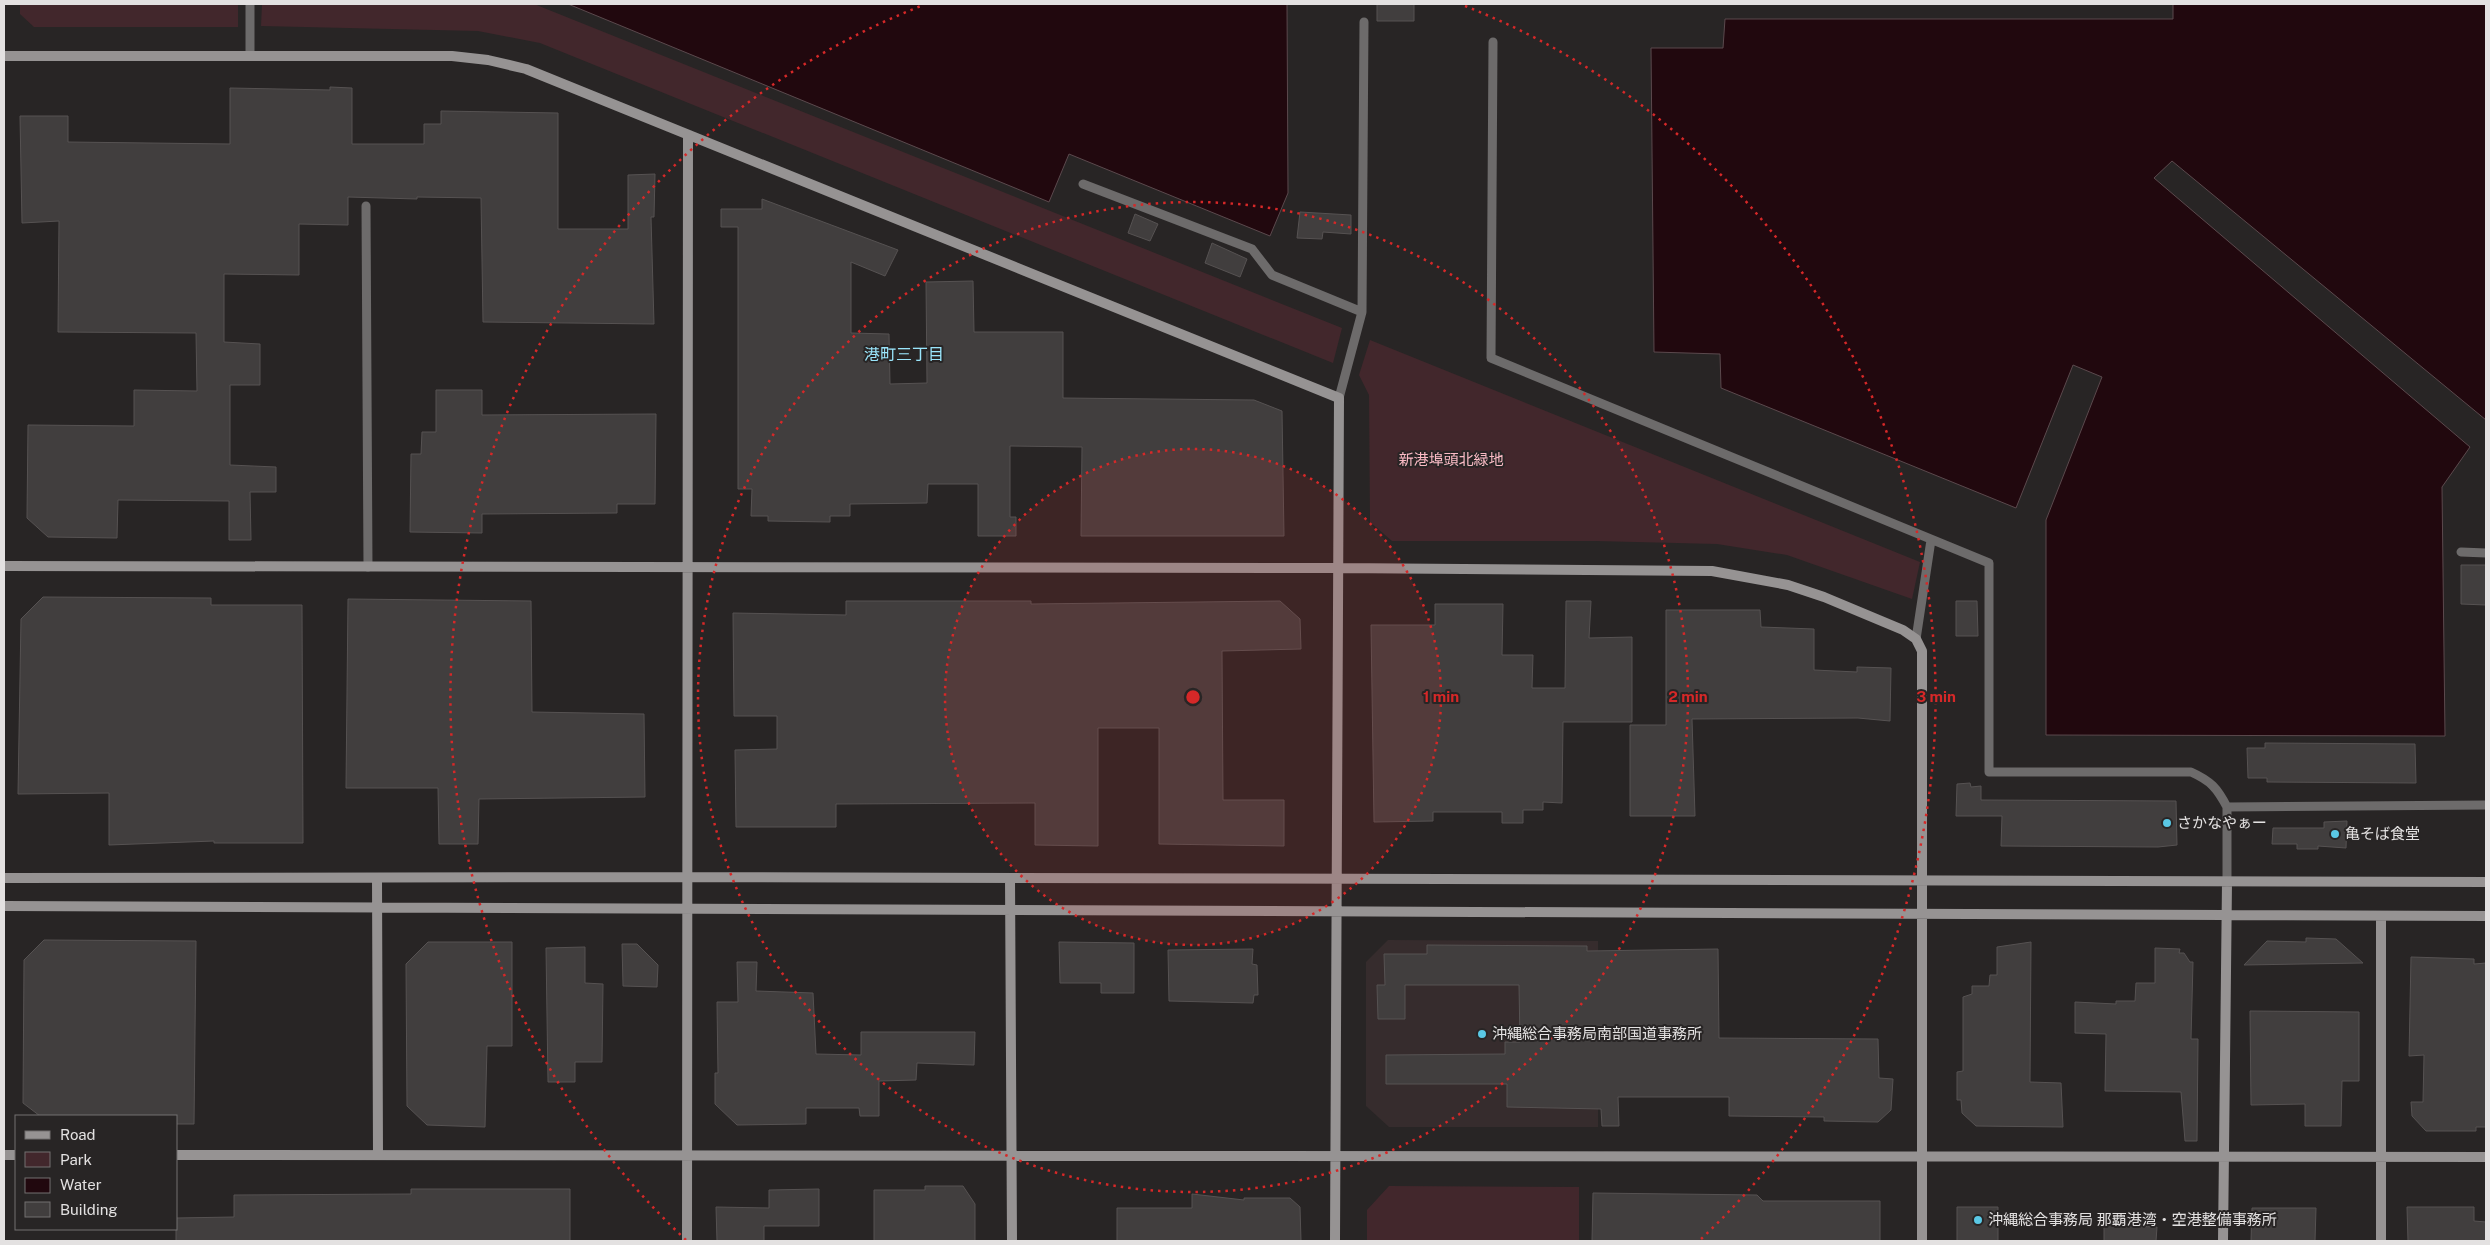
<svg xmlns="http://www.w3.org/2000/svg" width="2490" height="1245" font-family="'Public Sans','Noto Sans JP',sans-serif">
<rect width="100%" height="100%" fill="#282525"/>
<!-- built -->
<path fill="#362c2d" d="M1388,940L1598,941V1127H1389L1366,1106V962Z"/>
<!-- green -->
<path fill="#42272c" d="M20,4H238V27H34L20,14Z
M262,4H534L1342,328L1333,363L540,43L478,31L261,26Z
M1370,340L1920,562L1912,599L1787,555L1717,544L1595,541H1392L1370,522L1369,395L1359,375Z
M1389,1186L1579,1187V1241H1367V1210Z"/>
<!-- water -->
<path fill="#21080e" stroke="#5b494d" d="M568,4H1287L1288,193L1270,236L1069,154L1049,202Z
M2173,4H2486V420L2172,161L2154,178L2470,447L2442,487L2445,736L2046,735V520L2102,377L2073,365L2016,508L1721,388L1720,354L1654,352L1651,48H1723L1725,19H2173Z"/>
<!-- building -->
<path fill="#413e3e" stroke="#565252" d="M1377,4H1414V21H1377Z
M330,87L352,88V144H424V124H441V111L558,113V229H628V175L655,174L654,217H651L654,324L483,322L481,198L417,197V199L348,197V225L299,224V275L224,274V342L260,344V385H230V465L276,467V492H250L251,540H229V501L118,500L117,538L48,537L27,518L28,425L134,426V390L197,391L196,333L58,332L59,221L22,223L20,116H68V142L230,144V88L330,90Z
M762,199L898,250L885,276L851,262V333L889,334L890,384L927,383L926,282L973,281L974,332H1063V398L1254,400L1282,411L1284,536H1081L1082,447L1010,446V517H1016V536H978V484H928L927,503L850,504V516H830V522L768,521V516H751L752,489H738V227H721V209H762Z
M1300,212L1351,215V234L1323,232L1322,239L1297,238Z
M1135,214L1158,224L1150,241L1128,233Z
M1212,243L1247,259L1240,277L1205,263Z
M436,390H482V415L656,414L655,504H617V513L482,514V533L410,532L411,454H421L422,432H436Z
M2461,565H2486V605L2461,604Z
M43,597L211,598V605H302L303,843H214V841L109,845V793L18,794L21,619Z
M348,599L531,601L532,712L644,714L645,797L479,799L478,844H439L438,788H346Z
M846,601H1031V604L1280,601L1300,619L1301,649L1222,651L1223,800H1284V846L1159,844V728H1098V846L1035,845V803L836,804V827H736L735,750L777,749V716H734L733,613L846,615Z
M1566,601H1591L1589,638L1632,637V722H1563L1562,803L1543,802V810H1523V823H1502V812H1433V821L1374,822L1371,625H1435V604H1503L1502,655H1533L1532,688H1565Z
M1956,601H1977L1978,636H1956Z
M1666,610H1760L1761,627L1814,629V670L1857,672V667L1891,668L1890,721L1858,718L1692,719L1695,816H1630V725H1666Z
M2265,743L2415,744L2416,783L2267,782V778H2248L2247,748H2265Z
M1970,783L1971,787L1981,786V800L2176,801L2177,845L2158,847L2001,846L2002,816H1956L1957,784Z
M2347,821L2346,848L2318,846V849H2297V844H2272L2273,828H2324V822Z
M2306,938L2336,939L2363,963L2244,965L2267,941L2306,942Z
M44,940L196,941L194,1124H176V1116H40L23,1103L24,960Z
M428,942H512V1046H487L485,1127L427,1125L407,1106L406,964Z
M1059,942L1134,943V993H1101V983H1060Z
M2031,942L2030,1082L2061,1083L2063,1127L1976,1126L1962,1113L1961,1100H1957V1072L1963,1071V997L1972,994V986H1989L1990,975H1997V947Z
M622,944H637L658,965L657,987L623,986Z
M1427,945L1587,946V951L1718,949L1719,1038L1878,1039L1879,1078L1893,1079L1891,1110L1878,1122L1824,1121V1117L1729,1116V1097H1618L1619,1126H1602L1601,1109L1507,1107V1084H1386V1055L1505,1054V1042H1520L1519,985H1405V1019H1378L1377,985H1385L1384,954H1427Z
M585,947V983L603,984L602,1062H575V1082H548L546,948Z
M2155,948L2180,949L2179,953H2184L2190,962H2193L2191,1039H2198L2197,1141H2185L2181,1092L2105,1091L2106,1034L2075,1033V1002L2116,1004V1001H2135L2136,983H2155Z
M1253,949L1252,964L1257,965L1258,995H1254L1253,1003L1169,1001L1168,950Z
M2411,957L2474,959V964L2486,963V1127H2476V1131H2426L2412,1116L2411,1102H2423L2424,1055L2409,1056Z
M737,962H757L756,991L813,993L816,1054L861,1055V1032H975L974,1065L917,1063L916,1080L879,1081V1116H860L859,1108H806V1124L737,1125L715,1104V1073H718L717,1002H738Z
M2250,1011L2359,1012V1081H2342L2341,1126H2305V1104L2251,1105Z
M925,1186H963L975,1204V1241H874V1190H925Z
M411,1189H570V1241H176V1218L234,1217V1195L411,1194Z
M819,1189V1226H764V1241H717L716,1207L769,1208V1190Z
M1593,1193L1757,1195L1763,1201H1880V1241H1592Z
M1192,1194L1244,1200V1198H1290L1300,1207L1301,1241H1117V1208H1192Z
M1957,1207H1998V1241H1957Z
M2407,1207H2474V1221L2486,1222V1241H2408Z
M2252,1208H2316L2315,1241H2251Z
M2104,1225L2157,1227L2156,1241H2104Z"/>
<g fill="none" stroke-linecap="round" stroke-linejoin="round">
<!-- lane -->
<path stroke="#6d6b6b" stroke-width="9" d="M1493,42L1491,358L1989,563V772H2191C2211,781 2217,788 2227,807
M250,54V4
M1083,184L1252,249L1272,275L1362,312
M366,206L368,567
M1339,398L1362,312L1364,22
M2461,552L2486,553
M1916,639L1931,540
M2227,882V807L2486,805"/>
<!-- secondary -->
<path stroke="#969393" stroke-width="10" d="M4,56H452L488,60L526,69L1339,398L1335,1241
M4,566L1338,568L1712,571L1788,585L1824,597L1903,630L1916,639L1922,651V1241
M4,878L688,877L2486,882
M377,878L378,1155
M1010,878L1012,1241
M4,906L2486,916
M2381,916V1241
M4,1155H16
M176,1155L2486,1157
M687,1241L688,135
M2223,1241L2227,882"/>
</g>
<!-- distance rings -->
<circle cx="1193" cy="697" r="248" fill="#d62828" fill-opacity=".12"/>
<g fill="none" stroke="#d62828" stroke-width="2.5" stroke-dasharray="2.5 5">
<circle cx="1193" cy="697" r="248"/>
<circle cx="1193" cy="697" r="495"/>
<path d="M686 1240A743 743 0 0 1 921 6M1465 6A743 743 0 0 1 1700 1240"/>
</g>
<!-- markers -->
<g fill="#5ac8e5" stroke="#282525" stroke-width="2">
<circle cx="2167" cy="823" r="5"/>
<circle cx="2335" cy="834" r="5"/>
<circle cx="1482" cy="1034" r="5"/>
<circle cx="1978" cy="1220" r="5"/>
</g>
<g text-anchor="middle" stroke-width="4" stroke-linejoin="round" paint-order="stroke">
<!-- park labels -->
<g font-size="15" fill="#f9bac4" stroke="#282525">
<text x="1451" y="465">新港埠頭北緑地</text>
</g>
<!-- poi labels -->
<g font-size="15" fill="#e3e1e1" stroke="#282525" text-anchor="start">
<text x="2177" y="828">さかなやぁー</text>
<text x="2345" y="839">亀そば食堂</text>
<text x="1492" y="1039">沖縄総合事務局南部国道事務所</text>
<text x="1988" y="1225">沖縄総合事務局 那覇港湾・空港整備事務所</text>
</g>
<!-- neighbourhood labels -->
<g font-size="16" fill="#9ae5fb" stroke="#282525">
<text x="904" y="360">港町三丁目</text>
</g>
</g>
<circle cx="1193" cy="697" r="8" fill="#d62828" stroke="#282525" stroke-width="2.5"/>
<g font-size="15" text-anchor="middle" font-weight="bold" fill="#d62828" stroke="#282525" stroke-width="4" stroke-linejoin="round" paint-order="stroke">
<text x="1441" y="702">1 min</text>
<text x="1688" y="702">2 min</text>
<text x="1936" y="702">3 min</text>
</g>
<!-- border -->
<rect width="2490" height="1245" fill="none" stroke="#e3e1e1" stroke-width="10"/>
<!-- legend -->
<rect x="15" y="1115" width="162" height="115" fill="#282525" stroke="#737070"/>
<rect x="25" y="1131" width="25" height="8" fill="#969393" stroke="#737070"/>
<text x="60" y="1140" font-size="15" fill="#e3e1e1">Road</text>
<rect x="25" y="1152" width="25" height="15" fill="#42272c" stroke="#737070"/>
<text x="60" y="1165" font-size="15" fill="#e3e1e1">Park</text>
<rect x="25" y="1178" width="25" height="15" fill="#21080e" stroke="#737070"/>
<text x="60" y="1190" font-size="15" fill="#e3e1e1">Water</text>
<rect x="25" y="1202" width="25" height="15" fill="#413e3e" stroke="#737070"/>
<text x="60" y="1215" font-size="15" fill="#e3e1e1">Building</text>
</svg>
